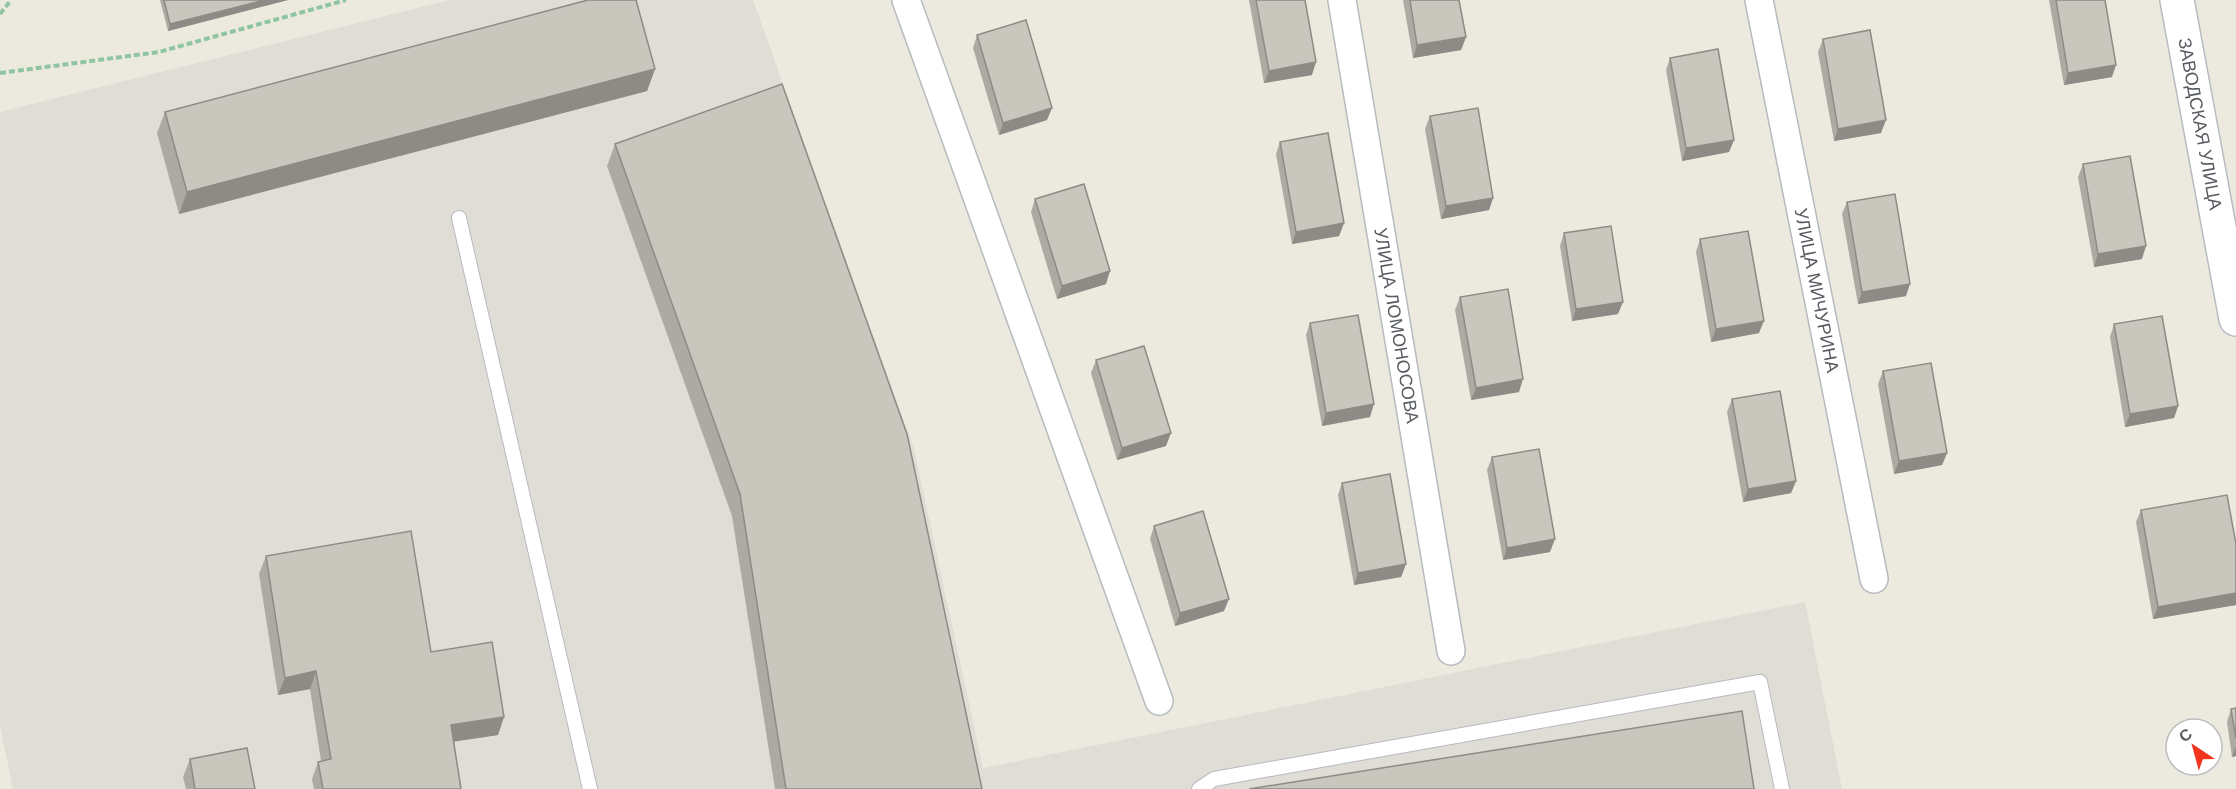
<svg xmlns="http://www.w3.org/2000/svg" width="2236" height="789" font-family="Arial,sans-serif">
<rect width="100%" height="100%" fill="#eceade"/>
<!-- industrial -->
<path fill="#dfddd6" d="M449,0H753L914,449L983,768L1805,602L1842,789H13L0,726V112Z"/>
<g fill="none" stroke-linecap="round" stroke-linejoin="round">
<defs>
<path id="lane" d="M459,218L590,789
M1199,789L1214,779L1760,682L1782,789"/>
<g id="street">
<path d="M906,0L1159,701"/>
<path id="s1" d="M1342,0L1451,651"/>
<path id="s2" d="M1759,0L1874,579"/>
</g>
<g id="secondary">
<path id="s3" d="M2177,0L2236,319"/>
</g>
</defs>
<!-- lane casing -->
<use href="#lane" stroke="#b7babf" stroke-width="16"/>
<!-- street casing -->
<use href="#street" stroke="#b7babf" stroke-width="30"/>
<!-- secondary casing -->
<use href="#secondary" stroke="#b8bbc2" stroke-width="36"/>
<!-- path -->
<path stroke="#90c5a1" stroke-width="4" stroke-dasharray="6 3" stroke-linecap="butt" d="M0,14L11,0
M0,73L159,52L346,0"/>
<!-- lane -->
<use href="#lane" stroke="#fff" stroke-width="14"/>
<!-- street -->
<use href="#street" stroke="#fff" stroke-width="27"/>
<!-- secondary -->
<use href="#secondary" stroke="#fff" stroke-width="33"/>
</g>
<!-- wall -->
<path fill="#adaaa3" d="M160,0H288L168,31Z
M1249,0H1305L1312,75L1264,83Z
M1403,0H1459L1466,37L1461,50L1413,58Z
M2049,0H2105L2112,77L2064,85Z
M977,35L1047,120L999,135L973,48Z
M1823,39L1881,133L1834,141L1818,52Z
M1670,58L1734,140L1729,152L1682,161L1666,70Z
M655,69L647,91L179,214L157,133L165,112Z
M1430,116L1493,198L1489,210L1441,219L1425,129Z
M1280,142L1344,223L1339,236L1292,244L1276,154Z
M615,144L982,789H775L732,516L607,166Z
M2083,164L2142,259L2094,267L2078,177Z
M1035,199L1106,284L1057,299L1031,212Z
M1847,202L1906,296L1858,304L1842,214Z
M1564,233L1618,314L1572,321L1560,246Z
M1700,239L1759,333L1711,342L1696,252Z
M1460,297L1519,392L1471,400L1455,310Z
M1310,323L1370,417L1322,426L1306,335Z
M2114,324L2178,406L2174,418L2125,427L2110,337Z
M1096,360L1166,446L1117,460L1091,373Z
M1883,371L1947,453L1942,465L1894,474L1878,384Z
M1732,399L1796,481L1791,493L1743,502L1727,412Z
M1492,457L1550,552L1503,560L1487,470Z
M1342,483L1406,564L1401,577L1354,585L1338,495Z
M2141,510L2236,544V605L2153,619L2136,522Z
M1154,526L1224,611L1175,626L1150,539Z
M266,556L431,652L498,735L454,741L461,789H314L312,779L318,762L321,761L310,689L278,695L259,574Z
M2236,708V756L2232,757L2227,722L2231,709Z
M190,759L255,789H186L183,777Z"/>
<!-- shaded-wall -->
<path fill="#8d8b85" d="M265,0H288L168,31L170,24Z
M1466,37L1461,50L1413,58L1417,45Z
M1316,62L1312,75L1264,83L1269,71Z
M2116,65L2112,77L2064,85L2068,73Z
M655,69L647,91L179,214L187,192Z
M1052,108L1047,120L999,135L1003,123Z
M1886,120L1881,133L1834,141L1838,129Z
M1734,140L1729,152L1682,161L1686,148Z
M1493,198L1489,210L1441,219L1446,206Z
M1344,223L1339,236L1292,244L1296,232Z
M2146,246L2142,259L2094,267L2098,254Z
M1110,271L1106,284L1057,299L1062,286Z
M1910,284L1906,296L1858,304L1862,292Z
M1623,302L1618,314L1572,321L1576,309Z
M1764,321L1759,333L1711,342L1716,329Z
M1523,379L1519,392L1471,400L1476,388Z
M1374,404L1370,417L1322,426L1326,413Z
M2178,406L2174,418L2125,427L2130,414Z
M1171,433L1166,446L1117,460L1122,448Z
M1947,453L1942,465L1894,474L1899,461Z
M1796,481L1791,493L1743,502L1748,489Z
M1555,539L1550,552L1503,560L1507,548Z
M1406,564L1401,577L1354,585L1358,573Z
M2236,593V605L2153,619L2158,607Z
M1229,599L1224,611L1175,626L1180,613Z
M316,671L310,689L278,695L285,678Z
M504,717L498,735L445,743L451,725Z
M2236,747V756L2232,757Z"/>
<!-- building -->
<path fill="#c9c6be" stroke="#8d8b85" stroke-width="1.5" d="M164,0H265L170,24Z
M588,0H636L655,69L187,192L165,112Z
M1256,0H1305L1316,62L1269,71Z
M1410,0H1459L1466,37L1417,45Z
M2056,0H2105L2116,65L2068,73Z
M1026,20L1052,108L1003,123L977,35Z
M1870,30L1886,120L1838,129L1823,39Z
M1718,49L1734,140L1686,148L1670,58Z
M782,84L907,434L982,789H786L740,494L615,144Z
M1478,108L1493,198L1446,206L1430,116Z
M1328,133L1344,223L1296,232L1280,142Z
M2130,156L2146,246L2098,254L2083,164Z
M1084,184L1110,271L1062,286L1035,199Z
M1895,194L1910,284L1862,292L1847,202Z
M1611,226L1623,302L1576,309L1564,233Z
M1748,231L1764,321L1716,329L1700,239Z
M1508,289L1523,379L1476,388L1460,297Z
M1358,315L1374,404L1326,413L1310,323Z
M2162,316L2178,406L2130,414L2114,324Z
M1144,346L1171,433L1122,448L1096,360Z
M1931,363L1947,453L1899,461L1883,371Z
M1780,391L1796,481L1748,489L1732,399Z
M1539,449L1555,539L1507,548L1492,457Z
M1390,474L1406,564L1358,573L1342,483Z
M2227,495L2236,544V593L2158,607L2141,510Z
M1203,511L1229,599L1180,613L1154,526Z
M411,531L431,652L492,642L504,717L451,725L461,789H323L318,762L331,759L316,671L285,678L266,556Z
M2236,708V739L2231,709Z
M1742,711L1754,789H1249Z
M247,748L255,789H195L190,759Z"/>
<g text-anchor="middle" stroke-width="4.5" stroke-linejoin="round" paint-order="stroke">
<!-- street labels -->
<g font-size="18" fill="#585c61" stroke="#fff">
<text dy="6" stroke="none"><textPath href="#s3" startOffset="126">ЗАВОДСКАЯ УЛИЦА</textPath></text>
<text dy="6" stroke="none"><textPath href="#s2" startOffset="296">УЛИЦА МИЧУРИНА</textPath></text>
<text dy="6" stroke="none"><textPath href="#s1" startOffset="330">УЛИЦА ЛОМОНОСОВА</textPath></text>
</g>
</g>
<!-- north arrow -->
<g transform="translate(2194 747) rotate(324)"><circle r="28" fill="#ffffff" stroke="#bcbec0" stroke-width="1.5"/>
<path d="M0-4.5L10 22L0 15L-10 22Z" fill="#f3341e"/>
<text y="-9" font-size="16" font-weight="bold" text-anchor="middle" fill="#585c61">С</text>
</g>
</svg>
